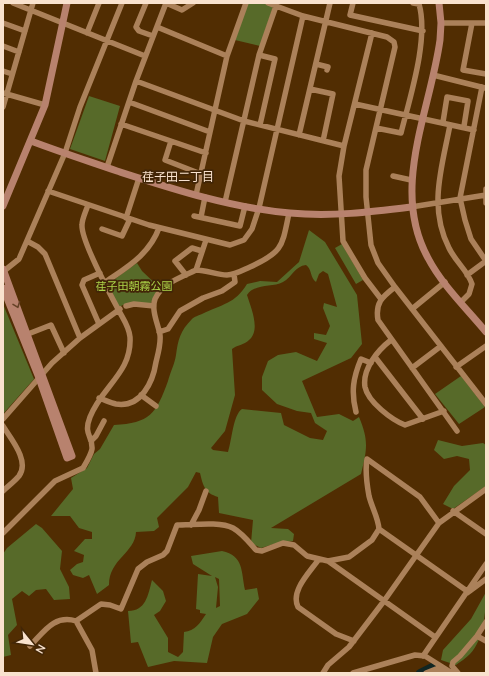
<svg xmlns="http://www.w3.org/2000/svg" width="489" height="676" font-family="'Nunito Sans','Noto Sans JP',sans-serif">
<rect width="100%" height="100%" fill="#512d02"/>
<!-- green -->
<path fill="#576a29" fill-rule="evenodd" d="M248,3H264L273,7L260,46L235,40Z
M89,96L120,106L105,161L70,149Z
M309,230L325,242L357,295L362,344L351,358L302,381L317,417L339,414L353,421L359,417C369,441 367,449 361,474L271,528L288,529L294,534L293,541L274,544L261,548L251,543L253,520L219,513L218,497C205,493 203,486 200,473L196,472L188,487L157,518L159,527L154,531L136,532C135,553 109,559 109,585L97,594L89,575L83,578L73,575L70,570L77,564L83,562L84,555L74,551L85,539H92V532L79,528L70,516H51L73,489L71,478L87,468L94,454L100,449L114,425C150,423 156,414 168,381C170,373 175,363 176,355C178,340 180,331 192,319C194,317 199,315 202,314C222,304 235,304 247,284L260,281L277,282L299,262ZM306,265C312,269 310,278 316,282L319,274L323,271L328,274L337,307L324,303L323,308L330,326L326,335L314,333V339L327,343L317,361L296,352L278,355L268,361L262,377V390L277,404L297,411L311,413L315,423L327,431L323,440L310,438L284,425L281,413L242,409C233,415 232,440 228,452L213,450L211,448L225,431L235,395L232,349C237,345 244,345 249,340C261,330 251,308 247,295C255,283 272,288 283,282C292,277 295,266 306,265Z
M342,244L363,280L356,284L335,248Z
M137,263L142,271L159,287L151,303H127L119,307L108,284Z
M3,304L34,379L3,414Z
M461,376L485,407L459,424L435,394Z
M438,440L462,446L483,443L486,445V486L453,509L443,504L454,486L470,470L469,459L457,456L444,459L434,450Z
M36,524L42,528L62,551L60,569L69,587L70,599L54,600L46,589L36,590L29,596L22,591L12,599L17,625L8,635L11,655L3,657V554L7,548Z
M222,551C244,556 241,571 245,590L257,588L259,599L247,614L222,624L213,637L207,663L174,661L148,667L138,642L131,643L128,611C146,611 148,595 152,580L163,591L166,601L160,611L154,615L168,638V652L178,657L183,652L184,632C195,631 200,623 206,614L200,613V610L196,609L198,574L212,576L193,564L191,556ZM215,577L219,579L220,606L216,608L218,587Z
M486,592C486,610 484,640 470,654C466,658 460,662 456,665L441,660L443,650L471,619Z"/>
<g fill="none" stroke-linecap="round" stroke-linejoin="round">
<!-- river -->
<path stroke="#112623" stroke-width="8" d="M420,673L436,665"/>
<!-- street -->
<path stroke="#ab815a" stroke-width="5.5" d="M13,3L145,56
M146,3L136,27L139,31L153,36
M166,3L182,10L193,3
M268,3L303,16L387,37L394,42L395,47L366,170V197L371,245L378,263L395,287L486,404
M353,3L350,15L423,31
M3,23L25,31
M441,23H486
M472,23L463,70L486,74
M157,27L227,56
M87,33L99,3
M372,33L344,146L339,176L343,241L365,278L381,299
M3,46L19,52
M259,55L275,59L260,125
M316,64L328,67L327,70
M3,71L12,74
M433,75L485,88
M136,81L244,121L344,146
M482,87L460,198L465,220L471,239L486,261
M310,89L333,94L323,141
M3,93L45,105
M129,102L210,132
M355,104L474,130
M3,107L33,3
M443,122L447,97L468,101L464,126
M121,124L206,153
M450,125C442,167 428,207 449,248C455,261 468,271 472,284L469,294L461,302
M376,128L401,133C410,97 429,39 419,4L413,3
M299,135L330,3
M171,141L165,160L201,174
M107,167L136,81L166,3
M393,176L411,180
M486,189V203
M48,191L149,225L230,245L244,240L252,229L259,208L303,16
M196,195L227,56L246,3
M225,202L259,55L276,6
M411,207L486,195
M194,216L240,226L245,206
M201,217L205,197
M126,218L139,178
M102,229L122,236L130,219
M27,241L38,247L45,254L80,338
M196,270L206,240
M4,271L19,259L65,153L80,107L122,3
M186,275L175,261L192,248L202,251
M467,275L486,261
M104,283C127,267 149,255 159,228
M395,287C382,297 375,303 378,320L457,431
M126,306L134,304L154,306
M412,309L445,282
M99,324L82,285L84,280L100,273
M159,332L168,329L180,311L203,298L222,291L235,282L234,274
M28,334L51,325L64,353
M391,340C378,350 362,369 365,387C368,402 392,420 405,425L444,411
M375,357L423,419
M456,367L486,346
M412,368L441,346
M141,395L156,406
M99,398C105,400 111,403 116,404C141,408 153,382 156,362C158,354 161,344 160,335C158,324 151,310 155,299C162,283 182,277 196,270C207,270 217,275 227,275C235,275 243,270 250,267C283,252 282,247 289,213
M356,412C351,392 353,378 361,359L371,363
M3,419L52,363L80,338L120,309
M3,426C11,439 30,461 19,476C14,482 8,486 3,491
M91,441L96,436L104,421
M453,511L486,534
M191,525L199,510L206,491
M379,529L467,591
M3,533L55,481L83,468C86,463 91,455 92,449C93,436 83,435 90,417C102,386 132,373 130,337C129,326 123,319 118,309C110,294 81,240 82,225C82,219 86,211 88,205
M319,559C310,572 290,591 298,607L336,634L354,641
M328,561L349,557L372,540L379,529C378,517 372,508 369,496C367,485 365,470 367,459L420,497L439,523
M467,593L486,579
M76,621L101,604L110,605L121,609L138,569L147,562L163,555L167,551L177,525C192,525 220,521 233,528C242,533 249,542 256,550L262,551L283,543L294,545L307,556L328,561L435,637
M477,636L486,641
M30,646C43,633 54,614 76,621L92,650L96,673
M423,656L486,564
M323,673L328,665L349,647L384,601L439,523L486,489
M353,673L415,655L425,656L452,673
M426,673L436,669L444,673
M458,673L452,666L453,662L460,656L477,636L486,622"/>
<!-- secondary -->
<path stroke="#b8826e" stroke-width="7" d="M439,3L441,23L440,40C430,112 390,189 428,258C442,285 467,309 486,332
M31,141C60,152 88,161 117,171C173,189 231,208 290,213C331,217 371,212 411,207
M3,206L45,105L67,3
M3,269L72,456L67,458L39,378L3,288"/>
</g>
<!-- one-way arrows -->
<defs><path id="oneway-chevron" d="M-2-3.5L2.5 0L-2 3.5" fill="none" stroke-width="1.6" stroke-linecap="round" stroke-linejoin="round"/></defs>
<use stroke="#654226" href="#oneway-chevron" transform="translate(17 305) rotate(69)"/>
<g text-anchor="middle" stroke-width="3.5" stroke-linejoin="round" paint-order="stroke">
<!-- park labels -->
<g font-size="11" fill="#add549" stroke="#422607">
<text x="134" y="290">荏子田朝霧公園</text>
</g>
<!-- neighbourhood labels -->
<g font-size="12" fill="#f9e2ce" stroke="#422607">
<text x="178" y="181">荏子田二丁目</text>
</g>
</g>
<!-- border -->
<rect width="489" height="676" fill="none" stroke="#f9e2ce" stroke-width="8"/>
<!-- north arrow -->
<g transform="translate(32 644) rotate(120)" stroke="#422607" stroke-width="3" paint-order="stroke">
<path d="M0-3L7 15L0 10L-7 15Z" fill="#f9e2ce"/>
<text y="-6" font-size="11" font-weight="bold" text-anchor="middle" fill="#f9e2ce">N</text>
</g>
</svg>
